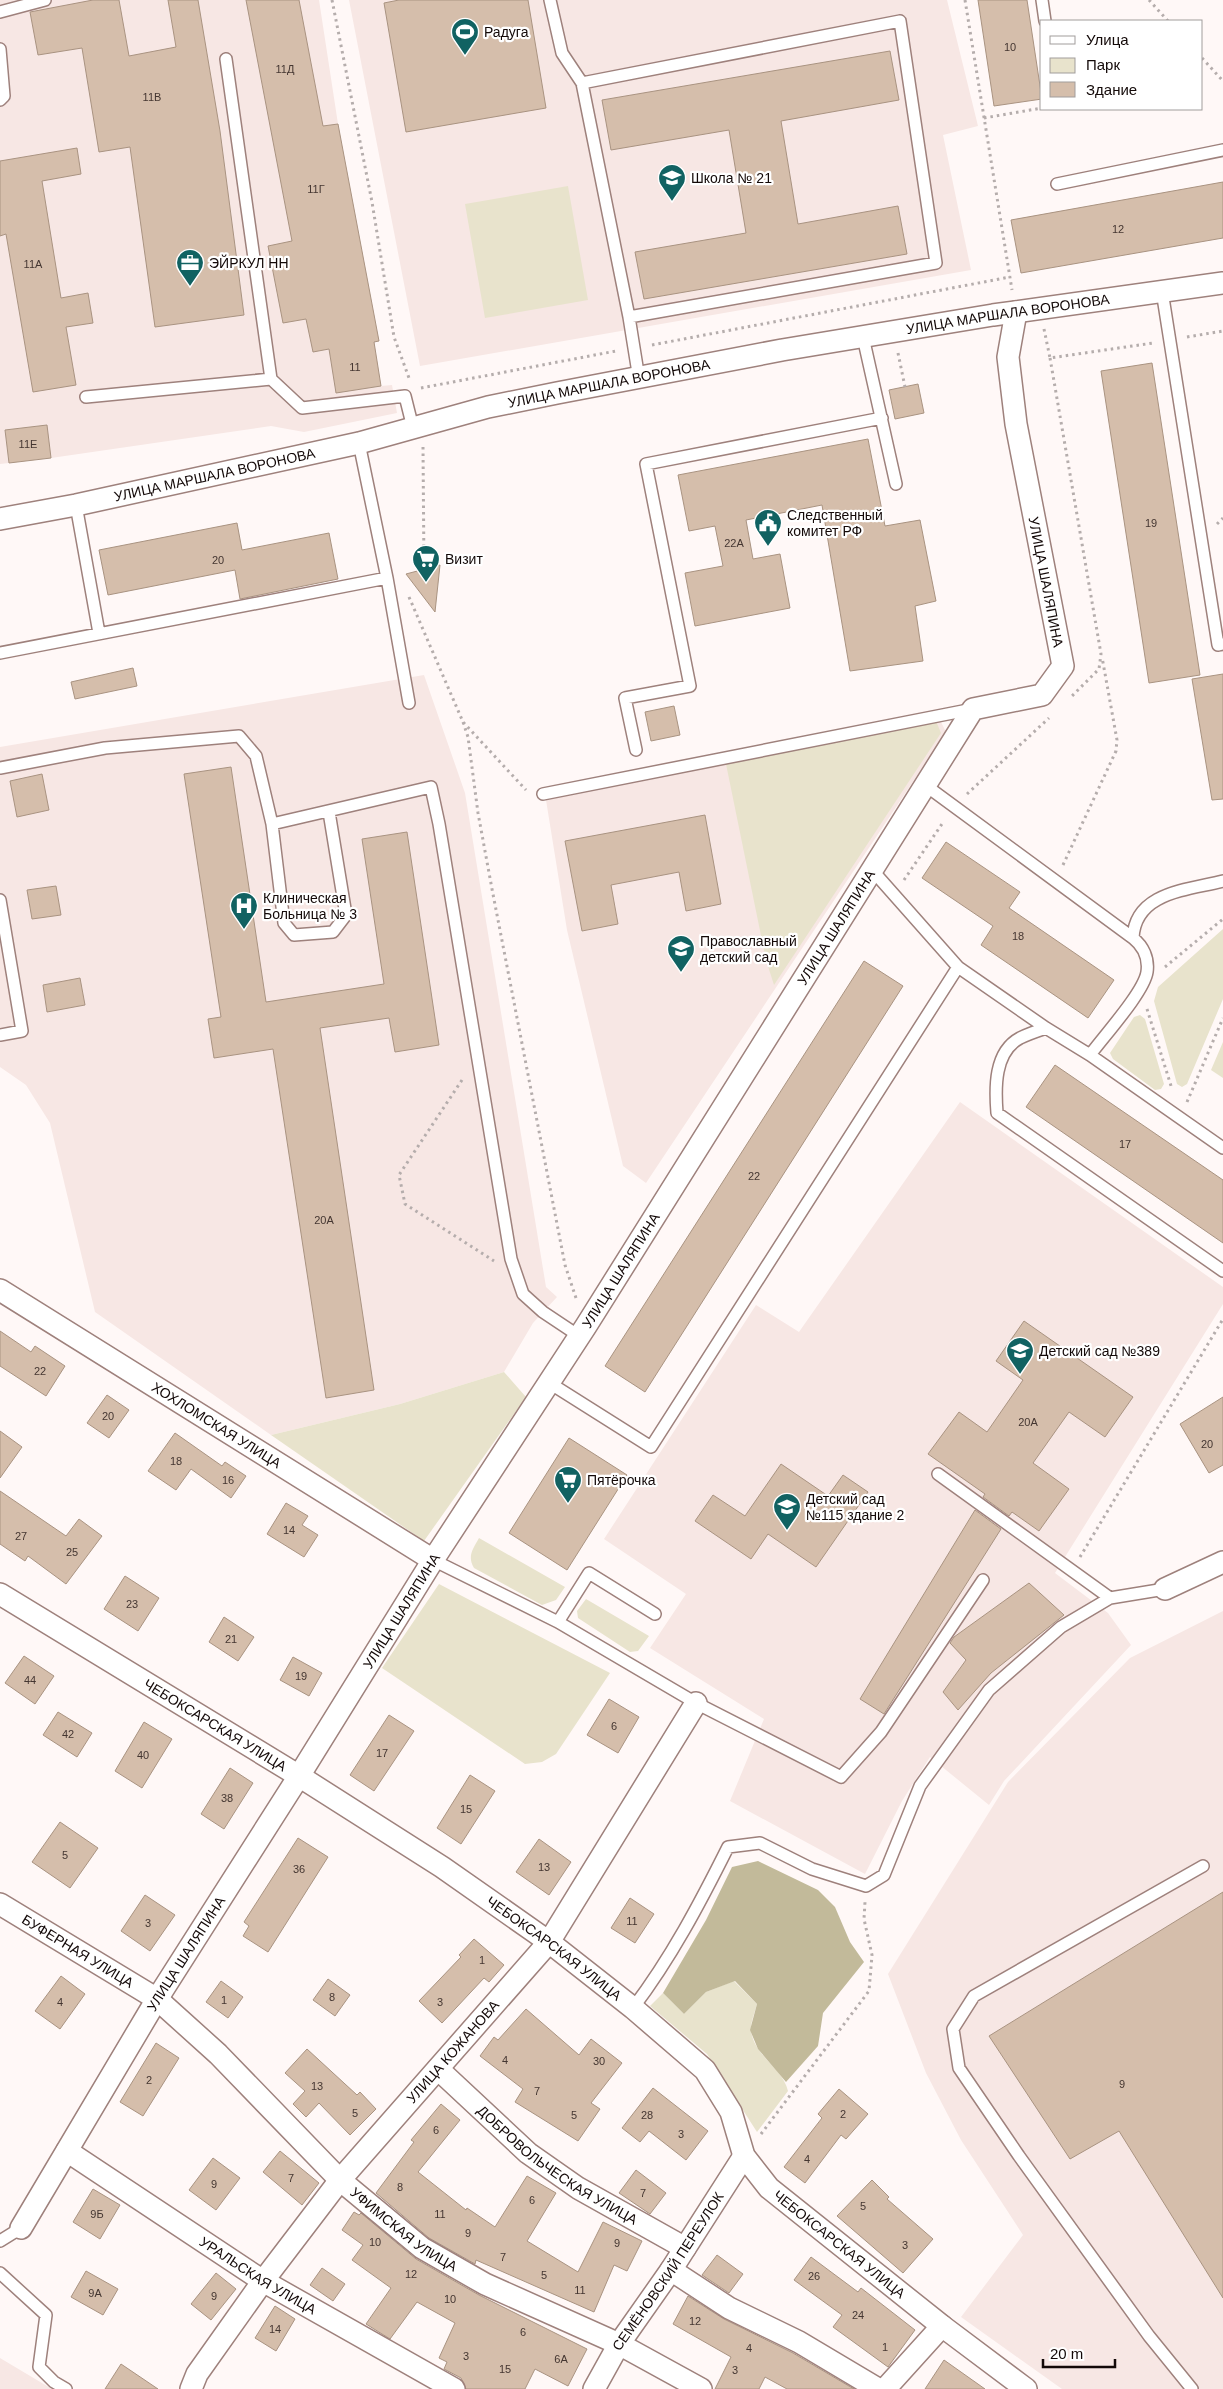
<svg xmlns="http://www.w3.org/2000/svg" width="1223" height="2389" font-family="Helvetica,sans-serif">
<rect width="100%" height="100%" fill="#fff8f7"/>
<!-- built -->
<path fill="#f7e7e4" d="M0,0H319L338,124L379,341H374L381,386L392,385L397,413L304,432L271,426L51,458L46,425L5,430L9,463L0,464Z
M349,0H947L978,126L943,135L971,270L420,366Z
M424,675L465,793L546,1287L557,1297L533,1323L504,1372L400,1404L271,1435L95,1312L50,1123L26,1085L0,1067V747Z
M939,718L946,732L646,1183L623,1166L567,930L546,800Z
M960,1102L1223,1287V1304L1055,1573L1108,1613L1131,1645L1004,1781L989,1805L930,1757L902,1801L865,1874L730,1801L764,1719L650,1648L686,1594L604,1539L756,1305L799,1332Z
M1223,1611V2389H1062L961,2317L1023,2235L961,2140L926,2073L888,1974L1008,1782L1130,1658Z
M0,2358L52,2389H0Z"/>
<!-- green -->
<path fill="#e8e3cc" d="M568,186L588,300L485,318L465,204Z
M936,721L941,733L774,985L766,960L726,764Z
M1223,929V999L1187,1084L1182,1087L1177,1084L1154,1001L1158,987Z
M1140,1015L1145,1019L1164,1084L1161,1089L1155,1090L1113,1059L1110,1053L1134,1017Z
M1223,1042V1078L1211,1070Z
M504,1372L526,1397L424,1541L271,1435L400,1404Z
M479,1538L565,1587L556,1600L542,1605L474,1568C467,1556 473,1549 479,1538Z
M439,1584L610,1673L556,1754L542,1762L525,1764L382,1668Z
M586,1599L649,1636L638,1651L630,1652L578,1618L577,1611Z
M734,1981L757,2004C755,2012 750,2024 751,2031C755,2057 783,2068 788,2091L757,2132L707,2054L650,2006L663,1993L684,2014L706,1992Z"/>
<!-- forest -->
<path fill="#c2ba9a" d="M758,1861L818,1890L835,1907L850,1942L864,1962L823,2013L818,2046L786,2082L758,2049L750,2030L757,2004L735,1981L706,1992L684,2014L663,1993L706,1920L732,1867Z"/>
<!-- building -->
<path fill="#d5beab" stroke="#a99381" d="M93,0H119L129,56L176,47L168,0H198L220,131L244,315L155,327L130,147L99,152L82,48L38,55L30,12Z
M246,0H299L323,126L338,124L379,341L374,342L381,386L336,393L329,349L313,352L306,319L283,323L268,246L292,241Z
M399,0H528L546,108L406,132L384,3Z
M978,0H1027L1042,99L994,106Z
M890,51L899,100L781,121L798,224L898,206L907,254L644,299L635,252L746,233L729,130L611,150L602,100Z
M77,148L81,174L42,181L61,298L88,293L93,323L66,327L76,385L33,392L6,234L0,236V161Z
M1223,182V238L1021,273L1011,220Z
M1152,363L1200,675L1149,683L1101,371Z
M918,384L924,413L895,419L889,390Z
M47,425L51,458L9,463L5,430Z
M868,439L885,526L920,520L936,601L915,606L923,661L850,671L822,505L746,520L753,559L780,554L790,608L695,626L685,573L723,566L715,526L689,531L678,475Z
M237,523L242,550L329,533L338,579L240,599L235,570L108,595L99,550Z
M440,565L435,612L406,574Z
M133,668L137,686L75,699L71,682Z
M1223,674V799L1212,800L1192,679Z
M674,706L680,735L651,741L645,712Z
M231,767L266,1002L384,984L362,839L407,832L439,1045L395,1052L389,1018L320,1028L374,1390L326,1398L273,1049L214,1058L208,1019L221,1017L184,774Z
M42,774L49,810L17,817L10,781Z
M705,815L721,904L686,911L679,872L611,885L618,924L582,931L565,841Z
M946,842L1020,892L1009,908L1114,980L1088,1018L981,945L993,926L922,878Z
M56,886L61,915L32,919L27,890Z
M864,961L903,986L645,1392L605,1366Z
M80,978L85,1005L47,1012L43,985Z
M1055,1065L1223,1180V1243L1026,1107Z
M1024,1321L1133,1397L1105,1437L1069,1412L1033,1463L1069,1489L1039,1531L1012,1512L1009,1516L983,1497L985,1494L928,1454L959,1412L987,1432L1023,1380L996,1361Z
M0,1331L31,1352L35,1346L65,1366L46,1396L0,1366Z
M107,1395L129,1410L109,1438L87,1423Z
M1223,1397V1465L1209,1473L1180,1424Z
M0,1431L22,1447L0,1478Z
M175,1433L222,1466L225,1462L246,1476L231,1498L191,1469L176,1490L148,1471Z
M569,1438L627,1475L567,1570L509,1533Z
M781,1464L828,1496L843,1475L868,1492L816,1567L768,1534L751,1559L695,1521L713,1495L745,1516Z
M0,1491L66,1536L79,1519L102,1536L66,1584L28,1556L25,1561L0,1544Z
M286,1503L308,1516L302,1525L318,1535L304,1557L267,1534Z
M975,1510L1001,1529L884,1714L860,1699Z
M125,1576L159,1598L138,1631L104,1609Z
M1029,1583L1064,1615L991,1673L958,1710L943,1692L966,1660L950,1643L954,1637Z
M224,1617L254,1637L238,1661L209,1642Z
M24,1656L54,1676L35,1704L5,1683Z
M293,1657L322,1673L309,1696L280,1680Z
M609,1699L639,1717L618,1753L587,1735Z
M58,1712L92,1733L77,1757L43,1735Z
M389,1715L414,1731L374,1791L350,1775Z
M144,1722L172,1739L142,1788L115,1771Z
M230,1768L253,1783L224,1829L201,1814Z
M470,1775L495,1791L461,1844L437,1828Z
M60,1822L98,1848L70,1888L32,1862Z
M298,1838L328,1857L268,1952L243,1936L249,1926L244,1922Z
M539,1839L571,1862L549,1895L516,1872Z
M1223,1892V2298L1119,2131L1070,2159L989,2036Z
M145,1895L175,1915L150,1951L121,1931Z
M630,1898L654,1914L635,1943L611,1928Z
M474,1939L504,1965L489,1982L484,1978L442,2023L419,2001L461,1957L459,1955Z
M61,1976L85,1994L60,2029L35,2011Z
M328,1979L350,1995L335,2016L313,2000Z
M221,1981L243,1997L228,2018L206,2002Z
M526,2009L579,2055L591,2039L622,2063L591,2103L600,2109L578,2141L515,2102L523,2089L480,2056L494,2037L498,2040Z
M156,2043L179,2058L143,2116L120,2102Z
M307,2049L357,2095L360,2092L376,2109L350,2135L319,2103L306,2117L293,2104L305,2091L285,2073Z
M653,2088L708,2131L686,2160L649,2131L640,2142L622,2128Z
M839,2089L868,2114L846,2139L841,2135L805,2183L784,2167L822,2118L818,2114Z
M441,2104L460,2120L418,2172L466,2210L467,2208L495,2227L527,2176L556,2193L527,2241L578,2272L603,2222L642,2241L627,2271L614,2265L594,2312L476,2260L475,2264L429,2238L376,2193L414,2142L411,2140Z
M280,2151L319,2183L302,2205L263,2172Z
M213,2158L240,2178L216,2210L189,2190Z
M636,2170L666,2193L650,2214L619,2193Z
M872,2180L889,2197L887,2199L933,2239L903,2273L837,2216Z
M93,2189L120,2205L100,2239L73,2222Z
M354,2212L359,2215L361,2213L416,2259L479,2295L587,2349L568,2386L535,2369L525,2389H466L461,2378L444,2369L447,2362L439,2358L455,2323L417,2302L390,2339L366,2324L391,2288L352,2260L363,2245L342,2230Z
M717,2255L743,2274L729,2293L702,2275Z
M811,2257L858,2292L861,2288L915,2330L888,2367L833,2327L842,2315L794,2280Z
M322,2268L345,2284L333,2301L310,2285Z
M86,2271L118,2289L103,2315L71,2297Z
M216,2273L236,2289L211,2320L191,2304Z
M688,2296L724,2319L793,2353L854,2389H787L765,2377L759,2389H715L731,2357L673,2324Z
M275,2306L295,2319L276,2351L255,2338Z
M944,2360L985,2389H925Z
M121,2364L158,2389H105Z"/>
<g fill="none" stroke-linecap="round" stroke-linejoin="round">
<defs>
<path id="service" d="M550,0L562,53L582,83
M1042,0L1045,21
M0,12L45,0
M0,49L4,96L0,100
M226,59L271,379L302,408L405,396L413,428
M1057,184L1223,150
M1162,291L1218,645L1223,644
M629,317L936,263L900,21L582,83L629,317L639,379
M863,337L896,484
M86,397L271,379
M359,443L387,578L409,703
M76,505L99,633
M0,653L387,578
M636,750L625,698L690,686L646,464L882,418
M0,768L105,748L239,736L256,756L272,824L431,787L439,824L511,1259L523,1294L543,1312L579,1336
M925,785L1133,938C1135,892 1188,890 1223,881
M543,794L973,709
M272,824L284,923L294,935L333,932L346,915L329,812
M0,900L22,1031L0,1035
M958,967L1046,1028L1090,1055L1223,1148
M1046,1028C1037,1031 1028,1034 1020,1038C994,1052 995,1088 997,1113L1223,1271
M1090,1055C1104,1036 1144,992 1147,972C1149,958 1143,946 1133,938
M548,1382L651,1447L958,967L873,871
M938,1474L1110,1598
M433,1560L558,1622
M655,1614L589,1573L558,1622L696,1703L841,1777L881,1732L983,1580
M633,2008C671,1958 700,1903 728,1847L760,1843L812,1869L866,1886L884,1875L920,1786L989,1690L1061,1627L1110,1598L1165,1589
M0,2241L21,2228
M0,2273L46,2315L39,2367L54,2382L66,2389
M1192,2389L1149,2336L1019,2156L959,2068L953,2029L974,1996L1203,1866"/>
<g id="minor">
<path id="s1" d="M0,519L76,505L359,443L488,407L557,393L782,350L993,315L1223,283"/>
<path id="s2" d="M0,1290L433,1560"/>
<path d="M1165,1589L1223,1562"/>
<path id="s3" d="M0,1594L299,1776L442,1867L549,1942L633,2008L705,2070L731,2112L744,2156L769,2188L942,2326L1026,2389"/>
<path id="s4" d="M0,1904L157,1999L218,2054L340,2180L422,2248L485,2284L619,2344L701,2389"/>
<path id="s5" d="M438,2069L528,2153L578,2188L685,2248"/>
<path id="s6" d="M67,2151L263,2281L454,2389"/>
<path id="s7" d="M21,2228L157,1999L299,1776L433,1560L586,1326L973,709L1042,695L1063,666L1016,424L1008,357L1016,312"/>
<path d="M671,2270L729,2308L799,2342L878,2389"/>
<path id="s8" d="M191,2389L197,2374L263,2281L340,2180L549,1942L696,1703"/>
<path id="s9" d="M594,2389L619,2344L671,2270L744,2156"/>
<path d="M885,2389L942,2326"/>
</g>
</defs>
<!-- service casing -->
<use href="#service" stroke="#9e817c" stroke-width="14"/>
<!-- minor casing -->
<use href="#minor" stroke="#9e817c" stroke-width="24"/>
<!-- path -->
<path stroke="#b5adac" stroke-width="3" stroke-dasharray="2.5 4" stroke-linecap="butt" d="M332,0L372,202L394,337L409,378
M965,0L1012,290
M1149,0L1168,21
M1202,58L1223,81
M984,118L1042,108
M1044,329L1050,358L1153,343
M1187,337L1223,331
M652,345L1010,277
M898,353L905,387
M1050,358L1101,654L1099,669L1070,698
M421,388L616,351
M423,447L424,570
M1217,524L1223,518
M409,597L463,722L526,790
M463,722L468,737L478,813L492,889L565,1265L576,1298
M967,794L1049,718
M1063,865L1116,751L1117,740L1102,657
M904,880L944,821
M1165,967L1223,919
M1147,1009L1172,1089
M462,1080L399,1175L405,1204L494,1261
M1187,1102L1223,1018
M1080,1557L1223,1319
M761,2134L869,1991L872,1955L864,1919L865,1902"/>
<!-- service -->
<use href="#service" stroke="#fff" stroke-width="11"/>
<!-- minor -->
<use href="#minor" stroke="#fff" stroke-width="21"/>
</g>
<!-- icons -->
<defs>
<symbol id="stadium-pin" viewBox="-11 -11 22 30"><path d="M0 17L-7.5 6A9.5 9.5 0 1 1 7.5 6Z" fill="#116262" stroke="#fff"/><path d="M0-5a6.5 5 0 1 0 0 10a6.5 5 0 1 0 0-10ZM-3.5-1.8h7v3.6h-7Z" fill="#fff"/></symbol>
<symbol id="school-pin" viewBox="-11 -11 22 30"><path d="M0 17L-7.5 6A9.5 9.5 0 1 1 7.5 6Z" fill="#116262" stroke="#fff"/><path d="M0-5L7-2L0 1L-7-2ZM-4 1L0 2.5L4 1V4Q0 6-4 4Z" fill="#fff"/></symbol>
<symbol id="office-pin" viewBox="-11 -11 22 30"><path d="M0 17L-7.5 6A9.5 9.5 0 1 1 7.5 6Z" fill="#116262" stroke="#fff"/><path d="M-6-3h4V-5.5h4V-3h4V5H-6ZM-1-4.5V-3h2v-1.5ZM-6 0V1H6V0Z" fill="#fff"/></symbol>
<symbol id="civic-pin" viewBox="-11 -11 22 30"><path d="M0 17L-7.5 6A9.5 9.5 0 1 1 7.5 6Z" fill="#116262" stroke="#fff"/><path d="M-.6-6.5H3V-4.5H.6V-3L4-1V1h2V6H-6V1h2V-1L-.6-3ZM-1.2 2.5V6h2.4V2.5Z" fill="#fff"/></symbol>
<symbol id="supermarket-pin" viewBox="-11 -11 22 30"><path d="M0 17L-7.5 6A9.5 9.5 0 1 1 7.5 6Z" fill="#116262" stroke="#fff"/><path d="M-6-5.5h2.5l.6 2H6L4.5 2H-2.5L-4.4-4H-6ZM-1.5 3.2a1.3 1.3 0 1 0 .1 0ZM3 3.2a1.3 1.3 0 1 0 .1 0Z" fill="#fff"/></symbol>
<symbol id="hospital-pin" viewBox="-11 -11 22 30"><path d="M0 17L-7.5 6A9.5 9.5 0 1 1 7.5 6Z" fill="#116262" stroke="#fff"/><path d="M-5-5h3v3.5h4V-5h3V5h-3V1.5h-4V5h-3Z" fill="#fff"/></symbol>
</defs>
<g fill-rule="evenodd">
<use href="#stadium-pin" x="449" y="16" width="32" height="43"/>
<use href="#school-pin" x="656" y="162" width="32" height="43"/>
<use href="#office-pin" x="174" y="247" width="32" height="43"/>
<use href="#civic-pin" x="752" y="507" width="32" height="43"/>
<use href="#supermarket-pin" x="410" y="543" width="32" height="43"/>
<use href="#hospital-pin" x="228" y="890" width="32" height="43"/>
<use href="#school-pin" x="665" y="933" width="32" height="43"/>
<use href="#school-pin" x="1004" y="1335" width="32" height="43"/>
<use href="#supermarket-pin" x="552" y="1464" width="32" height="43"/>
<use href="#school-pin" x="771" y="1491" width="32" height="43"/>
</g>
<g text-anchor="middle" stroke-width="4.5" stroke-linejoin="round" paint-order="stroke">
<!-- number labels -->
<g font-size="11" fill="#443631">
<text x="1010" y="51">10</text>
<text x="285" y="73">11Д</text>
<text x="152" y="101">11В</text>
<text x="316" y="193">11Г</text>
<text x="1118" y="233">12</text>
<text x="33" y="268">11А</text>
<text x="355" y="371">11</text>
<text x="28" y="448">11Е</text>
<text x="1151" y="527">19</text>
<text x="734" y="547">22А</text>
<text x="218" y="564">20</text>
<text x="1018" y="940">18</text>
<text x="1125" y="1148">17</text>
<text x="754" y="1180">22</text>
<text x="324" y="1224">20А</text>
<text x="40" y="1375">22</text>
<text x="108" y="1420">20</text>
<text x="1028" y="1426">20А</text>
<text x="1207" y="1448">20</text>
<text x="176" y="1465">18</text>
<text x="228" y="1484">16</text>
<text x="289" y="1534">14</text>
<text x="21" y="1540">27</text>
<text x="72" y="1556">25</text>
<text x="132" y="1608">23</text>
<text x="231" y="1643">21</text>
<text x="301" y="1680">19</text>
<text x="30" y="1684">44</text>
<text x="614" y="1730">6</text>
<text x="68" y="1738">42</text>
<text x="382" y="1757">17</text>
<text x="143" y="1759">40</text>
<text x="227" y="1802">38</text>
<text x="466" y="1813">15</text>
<text x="65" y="1859">5</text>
<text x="544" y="1871">13</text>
<text x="299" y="1873">36</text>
<text x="632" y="1925">11</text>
<text x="148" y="1927">3</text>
<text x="482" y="1964">1</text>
<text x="332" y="2001">8</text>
<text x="224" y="2004">1</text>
<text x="60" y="2006">4</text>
<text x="440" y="2006">3</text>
<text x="505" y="2064">4</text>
<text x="599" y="2065">30</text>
<text x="149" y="2084">2</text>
<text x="1122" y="2088">9</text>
<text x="317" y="2090">13</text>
<text x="537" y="2095">7</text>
<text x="355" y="2117">5</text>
<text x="843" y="2118">2</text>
<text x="574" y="2119">5</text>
<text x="647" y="2119">28</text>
<text x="436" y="2134">6</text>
<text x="681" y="2138">3</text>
<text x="807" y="2163">4</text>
<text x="291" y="2182">7</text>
<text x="214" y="2188">9</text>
<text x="400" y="2191">8</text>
<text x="643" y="2197">7</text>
<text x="532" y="2204">6</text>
<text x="863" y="2210">5</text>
<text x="97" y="2218">9Б</text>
<text x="440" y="2218">11</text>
<text x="468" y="2237">9</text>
<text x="375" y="2246">10</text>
<text x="617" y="2247">9</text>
<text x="905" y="2249">3</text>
<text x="503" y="2261">7</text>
<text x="411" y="2278">12</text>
<text x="544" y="2279">5</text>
<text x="814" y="2280">26</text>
<text x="580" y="2294">11</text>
<text x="95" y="2297">9А</text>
<text x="214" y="2300">9</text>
<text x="450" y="2303">10</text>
<text x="858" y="2319">24</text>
<text x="695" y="2325">12</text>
<text x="275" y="2333">14</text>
<text x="523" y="2336">6</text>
<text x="885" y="2351">1</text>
<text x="749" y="2352">4</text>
<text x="466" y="2360">3</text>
<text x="561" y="2363">6А</text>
<text x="505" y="2373">15</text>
<text x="735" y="2374">3</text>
</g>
<!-- poi labels -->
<g font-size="14" fill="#130908" stroke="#fff" text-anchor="start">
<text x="484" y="37">Радуга</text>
<text x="691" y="183">Школа № 21</text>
<text x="209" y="268">ЭЙРКУЛ НН</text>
<text x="787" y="520">Следственный<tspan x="787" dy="16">комитет РФ</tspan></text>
<text x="445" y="564">Визит</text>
<text x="263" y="903">Клиническая<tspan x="263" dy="16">Больница № 3</tspan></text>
<text x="700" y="946">Православный<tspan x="700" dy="16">детский сад</tspan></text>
<text x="1039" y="1356">Детский сад №389</text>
<text x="587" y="1485">Пятёрочка</text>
<text x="806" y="1504">Детский сад<tspan x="806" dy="16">№115 здание 2</tspan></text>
</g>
<!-- street labels -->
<g font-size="14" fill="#130908" stroke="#fff">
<text dy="5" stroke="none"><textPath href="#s1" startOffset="1029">УЛИЦА МАРШАЛА ВОРОНОВА</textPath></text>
<text dy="5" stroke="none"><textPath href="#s1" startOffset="624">УЛИЦА МАРШАЛА ВОРОНОВА</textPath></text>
<text dy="5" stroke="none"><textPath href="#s1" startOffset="219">УЛИЦА МАРШАЛА ВОРОНОВА</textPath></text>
<text transform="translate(1046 582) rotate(79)" y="5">УЛИЦА ШАЛЯПИНА</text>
<text dy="5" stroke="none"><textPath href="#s7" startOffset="1535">УЛИЦА ШАЛЯПИНА</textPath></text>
<text dy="5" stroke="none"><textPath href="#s7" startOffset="1130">УЛИЦА ШАЛЯПИНА</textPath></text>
<text dy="5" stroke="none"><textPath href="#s2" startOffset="255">ХОХЛОМСКАЯ УЛИЦА</textPath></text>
<text dy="5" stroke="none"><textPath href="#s7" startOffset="725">УЛИЦА ШАЛЯПИНА</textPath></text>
<text dy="5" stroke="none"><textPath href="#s3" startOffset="252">ЧЕБОКСАРСКАЯ УЛИЦА</textPath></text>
<text dy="5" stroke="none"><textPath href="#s3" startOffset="658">ЧЕБОКСАРСКАЯ УЛИЦА</textPath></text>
<text dy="5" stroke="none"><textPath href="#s4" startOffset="91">БУФЕРНАЯ УЛИЦА</textPath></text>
<text dy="5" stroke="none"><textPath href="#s7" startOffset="320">УЛИЦА ШАЛЯПИНА</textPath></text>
<text dy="5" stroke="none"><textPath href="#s8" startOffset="428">УЛИЦА КОЖАНОВА</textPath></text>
<text dy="5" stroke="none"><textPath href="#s5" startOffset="154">ДОБРОВОЛЬЧЕСКАЯ УЛИЦА</textPath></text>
<text dy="5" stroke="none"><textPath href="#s4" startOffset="522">УФИМСКАЯ УЛИЦА</textPath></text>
<text dy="5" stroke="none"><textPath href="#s3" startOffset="1078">ЧЕБОКСАРСКАЯ УЛИЦА</textPath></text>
<text dy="5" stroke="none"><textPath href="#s9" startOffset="139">СЕМЁНОВСКИЙ ПЕРЕУЛОК</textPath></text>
<text dy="5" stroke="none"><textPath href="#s6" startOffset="228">УРАЛЬСКАЯ УЛИЦА</textPath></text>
</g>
</g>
<!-- legend -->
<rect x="1040" y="20" width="162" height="90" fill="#ffffff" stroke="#a19d9c"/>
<rect x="1050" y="36" width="25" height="8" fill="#ffffff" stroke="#a19d9c"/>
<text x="1086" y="45" font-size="15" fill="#130908">Улица</text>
<rect x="1050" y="58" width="25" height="15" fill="#e8e3cc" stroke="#a19d9c"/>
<text x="1086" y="70" font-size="15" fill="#130908">Парк</text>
<rect x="1050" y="82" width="25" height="15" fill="#d5beab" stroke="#a19d9c"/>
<text x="1086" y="95" font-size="15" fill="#130908">Здание</text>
<!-- scale -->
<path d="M1043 2359v8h72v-8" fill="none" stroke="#130908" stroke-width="2.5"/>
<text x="1050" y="2359" font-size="15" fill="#130908" stroke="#ffffff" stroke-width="4" paint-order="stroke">20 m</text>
</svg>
